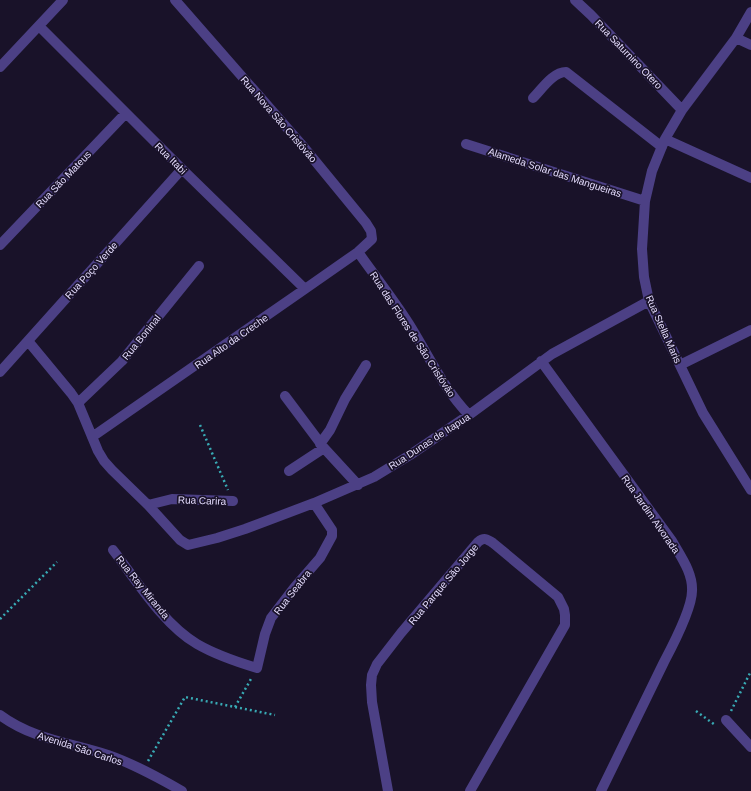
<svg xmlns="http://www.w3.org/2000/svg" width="751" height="791" font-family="Arial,sans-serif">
<rect width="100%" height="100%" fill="#191229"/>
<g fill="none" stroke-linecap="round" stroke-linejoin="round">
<!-- path -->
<path stroke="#38aab4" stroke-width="2.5" stroke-dasharray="2 3" stroke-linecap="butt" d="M200,425L228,490
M0,619L57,562
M235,707L251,679
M696,711L715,725
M731,711L751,671
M148,761L185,697L275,715"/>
<!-- minor -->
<path stroke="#4c4085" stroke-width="10" d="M575,0L591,15L682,110
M751,12L736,38L682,110L665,139L652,171L645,201L642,249L644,277L649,301L703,413L751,490
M39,26L182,169L305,289
M736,38L751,45
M0,67L63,0
M533,98C542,89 553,72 566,72L662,147
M665,139L751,178
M466,144L645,201
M0,245L126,113
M358,252C375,276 393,299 409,324C429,356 443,388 469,415
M28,341L71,393L78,403L98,451L104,461L112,470L148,505L180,540L188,545L217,538L245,529L314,503L374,477L410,455L469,415L552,354L649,301
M541,361L672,541C681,557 693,573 692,591C692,609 673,645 664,662C643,705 622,748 601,791
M680,365L751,330
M0,372L182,169
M285,396L324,448L358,485
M78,403L122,361L199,266
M92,437L305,289L358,252L372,239L371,231L366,223L302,145L175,0
M320,444L330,430L345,399L366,365
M289,471L324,448
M148,505L172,499L233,501
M113,550C137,581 163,624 197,644C216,655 237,662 257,668L265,634L271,618L294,588L320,558L332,536V530L314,503
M0,715C32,739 71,743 108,755C134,764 159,778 182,791
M726,720L751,747
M388,791L372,702L371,685L372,675L377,664L401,633L478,542C484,537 487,539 493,543L558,597L564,609L565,615V625L470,791"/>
</g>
<g text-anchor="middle" stroke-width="3.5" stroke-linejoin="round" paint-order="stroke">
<!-- street labels -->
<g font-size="10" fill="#e4dcfd" stroke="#191229">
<text transform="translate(629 54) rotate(46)" y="4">Rua Saturnino Otero</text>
<text transform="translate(279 119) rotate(49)" y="4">Rua Nova São Cristóvão</text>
<text transform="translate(171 158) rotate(45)" y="4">Rua Itabi</text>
<text transform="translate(555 172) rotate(18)" y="4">Alameda Solar das Mangueiras</text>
<text transform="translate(63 179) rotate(-46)" y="4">Rua São Mateus</text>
<text transform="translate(91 270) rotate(-48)" y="4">Rua Poço Verde</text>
<text transform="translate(664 329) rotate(66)" y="4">Rua Stella Maris</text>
<text transform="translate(413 334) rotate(57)" y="4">Rua das Flores de São Cristóvão</text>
<text transform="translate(141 337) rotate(-51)" y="4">Rua Boninal</text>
<text transform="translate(231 341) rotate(-35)" y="4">Rua Alto da Creche</text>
<text transform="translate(429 441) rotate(-33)" y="4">Rua Dunas de Itapua</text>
<text transform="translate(202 500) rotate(2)" y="4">Rua Carira</text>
<text transform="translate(651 514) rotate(55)" y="4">Rua Jardim Alvorada</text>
<text transform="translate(443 584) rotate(-50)" y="4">Rua Parque São Jorge</text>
<text transform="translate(143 587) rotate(51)" y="4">Rua Ray Miranda</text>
<text transform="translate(292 592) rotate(-52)" y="4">Rua Seabra</text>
<text transform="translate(80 748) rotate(18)" y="4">Avenida São Carlos</text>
</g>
</g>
</svg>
